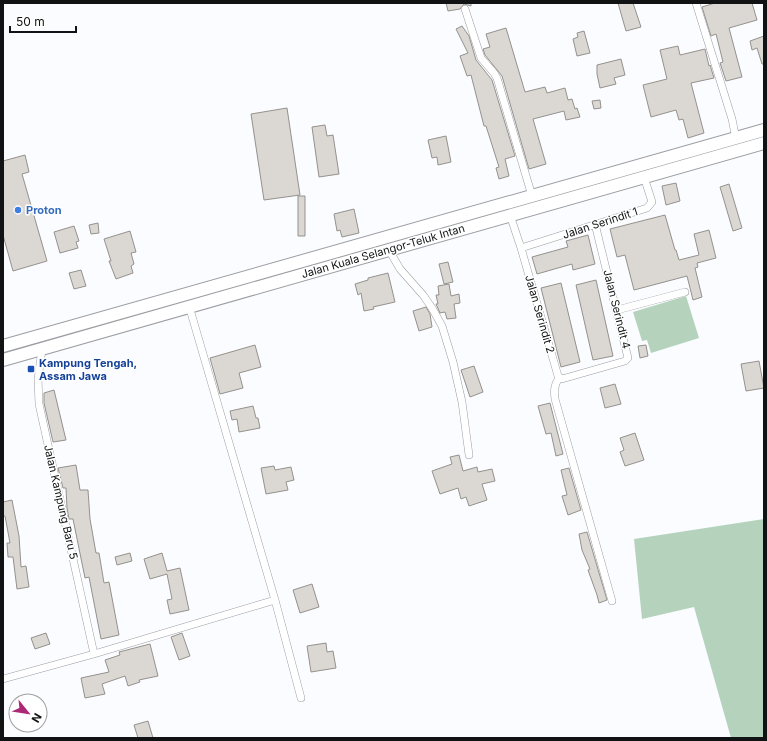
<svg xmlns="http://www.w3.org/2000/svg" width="767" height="741" font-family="Inter,sans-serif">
<rect width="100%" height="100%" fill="#fafcff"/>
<!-- green -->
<path fill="#b5d3bc" d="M686,296L699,338L651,353L647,340L642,341L633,312Z
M764,519V738H731L694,607L642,619L634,539Z"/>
<!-- building -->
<path fill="#dbd7d3" stroke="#95918d" d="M446,3H471V6L464,4L460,9L448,11Z
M618,3H633L641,27L626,31Z
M715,3H752L757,20L729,28L742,77L726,81L720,63L723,62L716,34L711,36L702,7Z
M462,26L469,36L476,60L492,80L515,156L505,159L509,176L499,179L496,168L499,167L486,126H484L471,75L467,76L460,56L468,53L456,29Z
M506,28L525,92L545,87L547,93L565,88L568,100L572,99L575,109L577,108L580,117L566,120L564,111L533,119L546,164L529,169L502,76L485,55L483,49L490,47L486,34Z
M584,31L590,53L577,56L573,39L578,37L577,33Z
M764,36V64H762L757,48L752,50L750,41Z
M678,46L680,55L705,49L709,66L710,65L714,78L691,83L704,133L688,138L683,119L679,120L676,110L651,117L643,85L667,79L660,50Z
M621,59L625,75L614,78L616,84L600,88L597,74V65Z
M600,100L601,108L594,109L592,101Z
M287,108L300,195L264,200L251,114Z
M325,125L327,136L333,135L339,174L319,177L312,127Z
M446,136L451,162L438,165L437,157L432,158L428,140Z
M25,155L29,172L22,174L47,261L13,271L3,235V161Z
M676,183L680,201L666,205L662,186Z
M729,184L742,228L733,231L720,187Z
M298,196H305V236H298Z
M354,209L359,233L342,237L340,230L337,231L334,214Z
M665,215L675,250H676L679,260L699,255L694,234L709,230L716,258L697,263L698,267L695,268L702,297L693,300L687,276L634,290L625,255L617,257L610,229Z
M98,223L99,233L91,234L89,225Z
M74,226L79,241L76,242L78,248L60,253L54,232Z
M130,231L136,252L131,253L134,264L131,266L133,273L116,279L109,261H111L104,239Z
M588,235L595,264L573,270L572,264L537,274L532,257L568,247L566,241Z
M448,262L453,282L444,284L439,264Z
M81,270L86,286L74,289L69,273Z
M388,273L395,302L373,307L374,309L364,311L361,293L358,295L355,284L368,280V278Z
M596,280L613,356L593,360L576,285Z
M561,283L580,362L561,367L541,288Z
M449,284L451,296L459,294L460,303L454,304L456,318L447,319L445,312L440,313L436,304H438L436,295H439L438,286Z
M426,307L430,314L432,327L419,331L413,311Z
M255,345L261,367L239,373L243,388L220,394L210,358Z
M646,345L648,356L640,358L638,346Z
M759,361L764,388L746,391L741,364Z
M474,366L483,392L470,397L461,370Z
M615,384L621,404L605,408L600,388Z
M54,390L66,440L53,442L44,403V393Z
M550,403L563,454L556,456L551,433L546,434L538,406Z
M253,406L256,418H258L260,428L239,432L237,419L232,420L230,411Z
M635,433L644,460L625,466L620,452L624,450L620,438Z
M459,455L463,471L477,467L478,472L492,469L495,481L482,484L487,500L469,506L466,497L461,499L458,488L440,494L432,471L452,464L450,457Z
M76,465L80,490H88L90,519L96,553H99L104,583L109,582L119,635L101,639L89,577L85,578L73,519H69L67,508L66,488H63L58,468Z
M274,466L275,470L291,467L294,480L286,482L288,490L266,494L261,468Z
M569,468L581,510L568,515L562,496L567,495L561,470Z
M12,500L19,536L21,567L26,566L29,587L17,589L13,557H8L7,543H10L5,516H3V502Z
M587,532L607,600L599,603L597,595L588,570L590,569L582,550L579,534Z
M130,553L132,561L117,565L115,557Z
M162,553L167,571L180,568L189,610L170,614L167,600L172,599L167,574L150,579L144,559Z
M312,584L319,607L300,613L293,590Z
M46,633L50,644L35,649L31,638Z
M182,633L190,656L179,660L171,637Z
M326,643L327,652L333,651L336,668L311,672L307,646Z
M150,644L158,676L139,680L140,682L128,686L125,676L102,684L105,694L85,698L81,678L109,672L105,660L120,655L119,652Z
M148,721L153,738H138L134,725Z"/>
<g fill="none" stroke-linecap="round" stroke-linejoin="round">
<defs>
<path id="minor" d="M696,3L732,119L736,139
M465,9L481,58L494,73L497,78L532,196
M510,215L521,248L558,376L562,379L625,361L628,358L595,224
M521,248L647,208L652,202L644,177
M389,250L400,269L423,295L432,308L442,326L453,362L462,402L469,455
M189,306L275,600L301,698
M617,310L685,292
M42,349L38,379L39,404L94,654
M559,378C554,385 554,391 555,399L612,601
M3,679L94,654L275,600"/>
<path id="trunk" d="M3,346L764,130
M3,360L764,143"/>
</defs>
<!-- minor casing -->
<use href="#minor" stroke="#9c9ea3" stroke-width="8"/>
<!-- trunk casing -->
<use href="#trunk" stroke="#9c9ea3" stroke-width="14"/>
<!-- minor -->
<use href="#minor" stroke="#fff" stroke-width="7"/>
<!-- trunk -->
<use href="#trunk" stroke="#fff" stroke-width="12"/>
</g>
<!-- markers -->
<circle fill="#3f7fe0" stroke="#fff" stroke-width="1.5" cx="18" cy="210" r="4"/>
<rect fill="#1a4fb4" stroke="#fff" stroke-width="1.5" x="27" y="365" width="8" height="8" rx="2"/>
<g text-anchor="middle" stroke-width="3" stroke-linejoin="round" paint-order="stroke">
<!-- shop labels -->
<g font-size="11" font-weight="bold" fill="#366cbe" stroke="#fff" text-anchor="start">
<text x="26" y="214">Proton</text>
</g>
<!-- street labels -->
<g font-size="11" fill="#111213" stroke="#fff">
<text transform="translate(600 223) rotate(-18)" y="4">Jalan Serindit 1</text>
<text transform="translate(383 251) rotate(-16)" y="4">Jalan Kuala Selangor-Teluk Intan</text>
<text transform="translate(617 309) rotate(76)" y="4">Jalan Serindit 4</text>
<text transform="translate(540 314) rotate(74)" y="4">Jalan Serindit 2</text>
<text transform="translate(61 502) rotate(77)" y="4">Jalan Kampung Baru 5</text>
</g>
<!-- transit labels -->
<g font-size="11" font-weight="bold" fill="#164399" stroke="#fff" text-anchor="start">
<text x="39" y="367">Kampung Tengah,<tspan x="39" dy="13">Assam Jawa</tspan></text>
</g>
</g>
<!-- border -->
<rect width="767" height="741" fill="none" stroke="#111213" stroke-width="8"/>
<!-- north arrow -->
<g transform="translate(28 713) rotate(120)"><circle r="19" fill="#ffffff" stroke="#a0a0a1"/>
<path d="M0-3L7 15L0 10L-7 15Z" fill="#ac2a75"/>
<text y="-6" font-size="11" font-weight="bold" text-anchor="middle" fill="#111213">N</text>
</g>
<!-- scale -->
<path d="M10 26v6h66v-6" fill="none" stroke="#111213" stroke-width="2"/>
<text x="16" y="26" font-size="12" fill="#111213" stroke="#ffffff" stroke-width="3" paint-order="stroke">50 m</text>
</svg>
